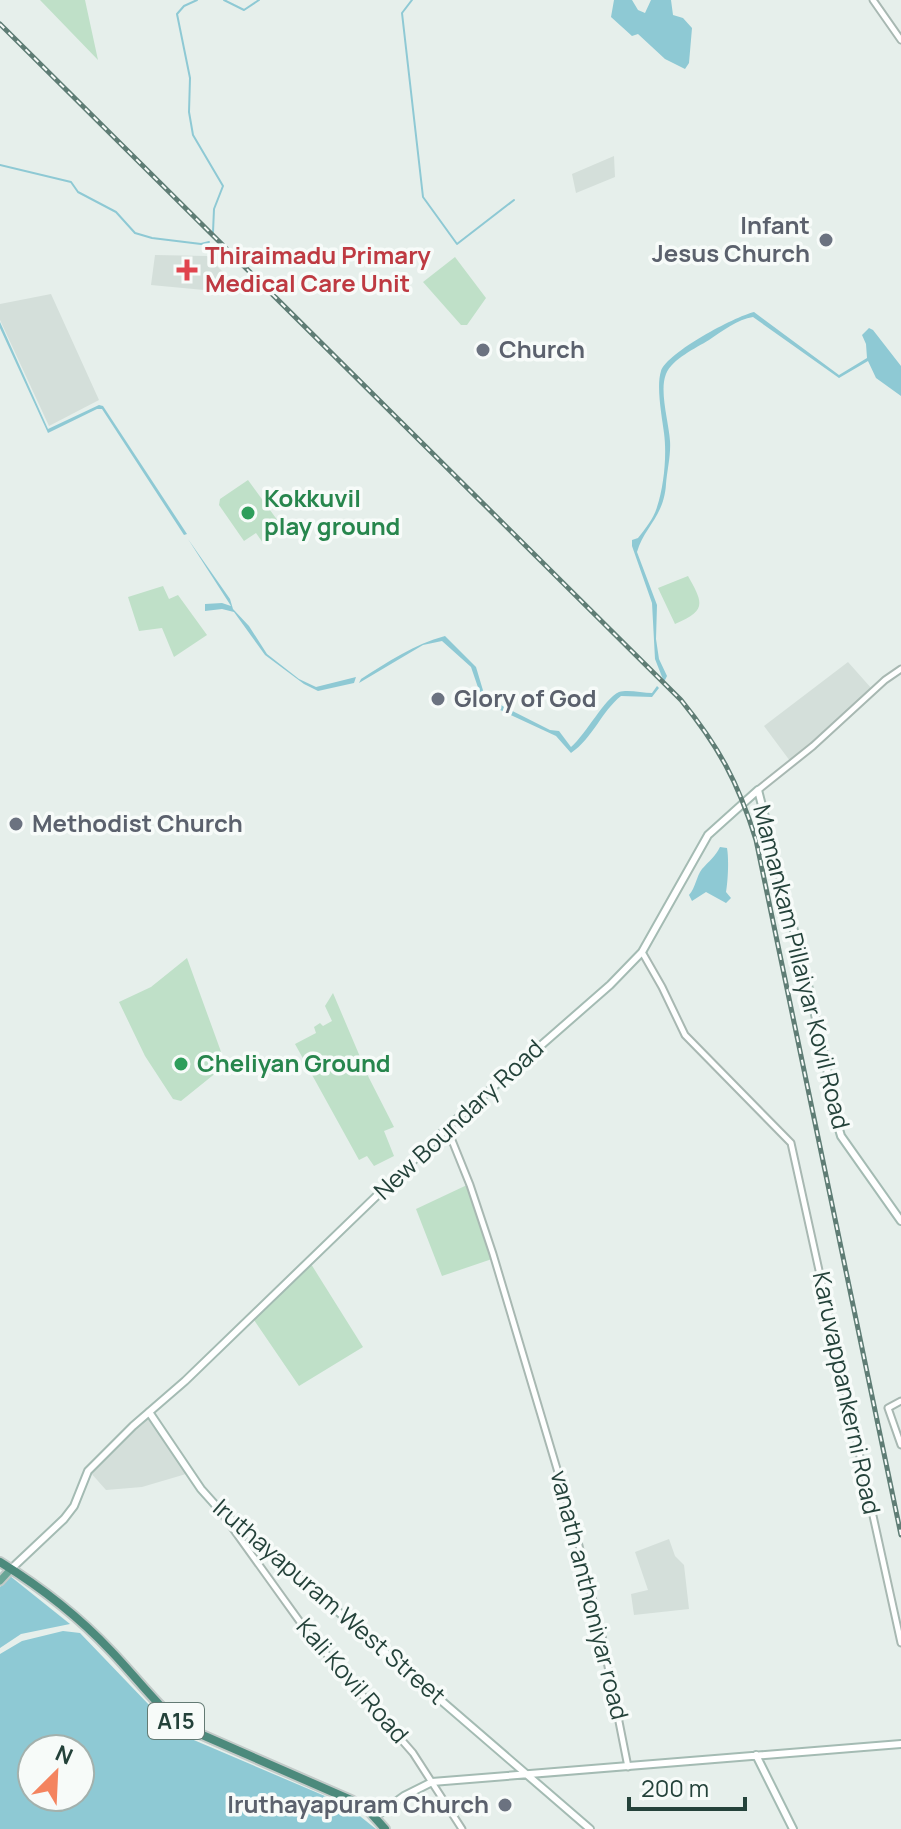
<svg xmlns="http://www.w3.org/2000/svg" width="901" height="1829" font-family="Manrope,sans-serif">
<rect width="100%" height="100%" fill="#e6efeb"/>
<!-- built -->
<path fill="#d4dfda" d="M614,156L615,177L576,193L572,174Z
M155,255L207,256L239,288L236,293L151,285Z
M51,294L99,400L49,426L0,320V304Z
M848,662L872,689L790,761L764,726Z
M149,1417L186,1474L142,1487L106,1490L90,1472Z
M669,1539L675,1556L684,1565L689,1609L634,1615L631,1594L648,1590L635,1552Z"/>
<!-- green -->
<path fill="#bfe0c8" d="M40,0H85L98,60Z
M455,257L486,298L467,325H461L423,282Z
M248,480L278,521L271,537L263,543L256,533L244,541L219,505L220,499Z
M688,576C704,604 706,611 675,624L658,588Z
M163,586L169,599L178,595L207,635L174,657L162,628L139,631L128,597Z
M187,958L224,1060L217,1072L181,1101L173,1099L145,1056L119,1002L151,987Z
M333,993L369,1078L394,1127L384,1131L394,1156L374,1166L367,1156L359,1160L295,1044L316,1033L314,1027L320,1023L323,1026L332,1021L325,1006Z
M467,1185L492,1259L442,1276L416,1209Z
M311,1264L363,1347L299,1386L252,1317Z"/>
<!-- water -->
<path fill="#8ec9d4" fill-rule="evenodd" d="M614,0H632L638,10L645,13L651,0H671L673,15L683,18L692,28L689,63L685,69L665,59L638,34L632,36L611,17Z
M754,312L839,375L867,358L866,344L862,335L869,328L873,330L901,366V396L876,378L868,361L839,378L753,317C738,319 721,332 709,340C696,348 672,359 666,374C659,391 669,423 670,441C671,455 667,471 666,484C664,517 644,527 637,552L657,605L656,639L659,659L667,676L664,682L655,659L652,603L632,546V540L638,538C645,529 654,518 657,507C664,486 667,455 664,433C662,417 656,386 661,371C668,352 734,317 754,312Z
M0,322L48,429L99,405L103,406L187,534L184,535L102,409H97L48,433L0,328Z
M188,539L230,599L233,609L249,626L267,654L299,679L316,687L356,677L354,683L318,691L304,684L265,655L234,612L222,609L205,611V604L222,603L231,606Z
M445,636L476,667L485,697L550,730L559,731L571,747C587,733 604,699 619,692C628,689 642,693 652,693L657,686L659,688L652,697L621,696C601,712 593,738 571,753L556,736L483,702L471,667L442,641L423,645L359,683L361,679C388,662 414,644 445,636Z
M720,847L727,848C729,859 728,880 726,892L731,898L726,903L706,892L692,901L689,895C696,887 696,877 702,869C709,861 715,857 720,847Z
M10,1576L70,1624L21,1634L0,1648V1587Z
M63,1631L80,1633L175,1732L346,1805L376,1829H0V1654L22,1641ZM32,1749H80V1797H32Z"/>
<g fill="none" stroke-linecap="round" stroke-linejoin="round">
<!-- stream -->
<path stroke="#8ec9d4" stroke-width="2" d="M197,0L184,6L177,14L190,78L189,112L193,135L223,186L214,209L213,232
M224,0L244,10L259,0
M412,0L402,13L423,197L457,244L514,200
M0,165L71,182L78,192L116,212L135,233L152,238L201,244L209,242"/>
<defs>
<path id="tertiary" d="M873,0L901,40
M758,790L813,746L885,680L901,669
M642,952L662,987L685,1035L791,1143L901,1643
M447,1128L470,1185L493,1254L574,1526L602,1636L628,1767
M901,1401L888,1408L901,1445
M221,1512L308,1633L413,1753L462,1829"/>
<path id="secondary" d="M149,1412L201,1489L218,1508L590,1829
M11,1569L64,1519L74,1506L88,1471L133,1426L185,1381L450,1125L610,985L642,952L708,835L758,790L811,997L827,1068L831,1102L841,1136L901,1221
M756,1755L793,1829
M375,1817L404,1796L432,1782L901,1744"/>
<path id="primary" d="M0,1581L11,1569"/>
<path id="trunk" d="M0,1562C39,1586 80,1618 111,1651C136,1677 157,1706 184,1727L351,1800L368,1810L385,1829"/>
</defs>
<!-- tertiary casing -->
<use href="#tertiary" stroke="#a8b8b2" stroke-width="9"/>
<!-- secondary casing -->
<use href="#secondary" stroke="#a4bbb3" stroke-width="10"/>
<!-- primary casing -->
<use href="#primary" stroke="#c2cac8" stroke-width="11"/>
<!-- trunk casing -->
<use href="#trunk" stroke="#c2cac8" stroke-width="12"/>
<!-- tertiary -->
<use href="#tertiary" stroke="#fff" stroke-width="5"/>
<!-- secondary -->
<use href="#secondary" stroke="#fff" stroke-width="6"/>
<!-- primary -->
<use href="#primary" stroke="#6aa596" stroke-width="7"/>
<!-- trunk -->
<use href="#trunk" stroke="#4c8a7c" stroke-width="8"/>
<defs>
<path id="rail" d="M0,24L681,700C719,747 738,782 756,840L901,1535"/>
</defs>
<!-- rail casing -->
<use href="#rail" stroke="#5f7d75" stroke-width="5"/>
<!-- rail -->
<use href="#rail" stroke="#f7fbf9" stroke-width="2" stroke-dasharray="6" stroke-linecap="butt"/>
</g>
<!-- markers -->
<g fill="#6b7280" stroke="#f7fbf9" stroke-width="3">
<circle cx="826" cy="240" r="8"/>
<circle cx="483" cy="350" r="8"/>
<circle cx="438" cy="699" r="8"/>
<circle cx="16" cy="824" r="8"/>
<circle cx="505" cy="1805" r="8"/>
</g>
<path fill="#e0444e" stroke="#f7fbf9" stroke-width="3" d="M183 258h8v8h8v8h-8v8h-8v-8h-8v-8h8z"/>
<g fill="#2e9e5b" stroke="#f7fbf9" stroke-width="3">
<circle cx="248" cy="513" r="8"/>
<circle cx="181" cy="1064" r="8"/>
</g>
<g text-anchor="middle" stroke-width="7" stroke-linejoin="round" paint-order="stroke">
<!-- shield labels -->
<rect fill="#f7fbf9" stroke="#637a73" stroke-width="2" x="148" y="1703" width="56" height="36" rx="6"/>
<g font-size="22" font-weight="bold" fill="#24423a">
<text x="176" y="1729">A15</text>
</g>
<!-- worship labels -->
<g font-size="24" font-weight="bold" fill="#5b616d" stroke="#f7fbf9" text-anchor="start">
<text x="810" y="234" text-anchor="end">Infant<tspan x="810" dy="28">Jesus Church</tspan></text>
<text x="499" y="358">Church</text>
<text x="454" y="707">Glory of God</text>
<text x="32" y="832">Methodist Church</text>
<text x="489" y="1813" text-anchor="end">Iruthayapuram Church</text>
</g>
<!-- health labels -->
<g font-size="24" font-weight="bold" fill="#be3a42" stroke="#f7fbf9" text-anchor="start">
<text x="205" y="264">Thiraimadu Primary<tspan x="205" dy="28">Medical Care Unit</tspan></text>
</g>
<!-- leisure labels -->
<g font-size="24" font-weight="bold" fill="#27864d" stroke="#f7fbf9" text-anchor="start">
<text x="264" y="507">Kokkuvil<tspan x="264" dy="28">play ground</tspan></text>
<text x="197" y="1072">Cheliyan Ground</text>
</g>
<!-- street labels -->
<g font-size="24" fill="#24423a" stroke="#f7fbf9">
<text transform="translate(801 967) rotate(76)" y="8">Mamankam Pillaiyar Kovil Road</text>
<text transform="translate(459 1120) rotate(-43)" y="8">New Boundary Road</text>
<text transform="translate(846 1393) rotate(78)" y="8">Karuvappankerni Road</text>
<text transform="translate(589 1595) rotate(76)" y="8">vanath anthoniyar road</text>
<text transform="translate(329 1602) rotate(41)" y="8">Iruthayapuram West Street</text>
<text transform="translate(352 1681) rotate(49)" y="8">Kali Kovil Road</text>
</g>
</g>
<!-- north arrow -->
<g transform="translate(56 1773) rotate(24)"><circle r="38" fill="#f7fbf9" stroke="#a3b1ad" stroke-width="2"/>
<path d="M0-6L14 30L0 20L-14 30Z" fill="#f4845f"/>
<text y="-12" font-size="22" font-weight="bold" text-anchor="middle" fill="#24423a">N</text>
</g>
<!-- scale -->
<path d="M629 1797v12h116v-12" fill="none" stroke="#24423a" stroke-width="4"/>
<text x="641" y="1797" font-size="24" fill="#24423a" stroke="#f7fbf9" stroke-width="6" paint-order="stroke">200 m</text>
</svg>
